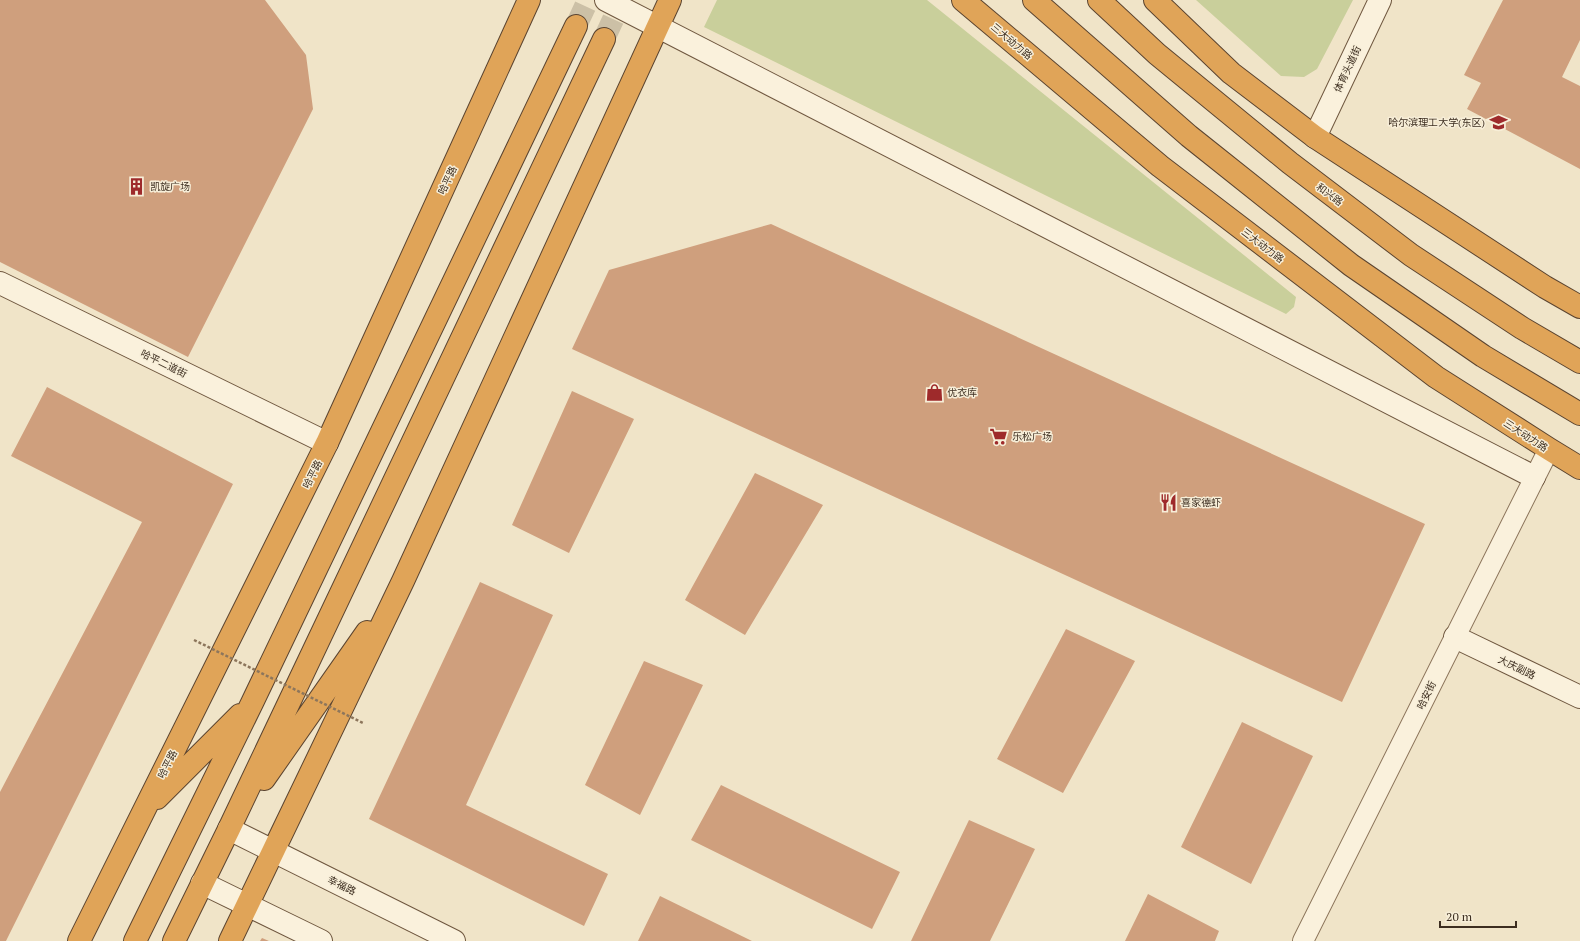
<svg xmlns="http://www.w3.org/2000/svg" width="1580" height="941" font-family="'PT Serif','Noto Sans SC',serif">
<rect width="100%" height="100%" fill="#f0e4c8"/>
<!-- green -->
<path fill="#c9cf9b" d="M717,0H927L1296,297L1294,307L1286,314L704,27Z
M1196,0H1353L1317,69L1304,77L1281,76Z"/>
<!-- building -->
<path fill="#cf9f7d" d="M0,0H265L306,55L313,109L188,357L0,262Z
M1503,0H1580V40L1562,77L1580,86V169L1467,109L1481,83L1464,75Z
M771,224L1425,524L1342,702L572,349L609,270Z
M47,387L233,484L6,941H0V792L142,522L11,456Z
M572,391L634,419L569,553L512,525Z
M755,473L823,505L745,635L685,600Z
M480,582L553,615L466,805L608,874L584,926L369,819Z
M1066,629L1135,661L1063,793L997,759Z
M644,661L703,685L640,815L585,785Z
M1242,722L1313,756L1251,884L1181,847Z
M721,785L900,872L872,929L691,840Z
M969,820L1035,849L990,941H911Z
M1148,894L1219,931L1215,941H1125Z
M660,896L752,941H638Z
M262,938L269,941H260Z"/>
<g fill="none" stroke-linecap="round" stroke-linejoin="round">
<!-- highway-tunnel -->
<path stroke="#ccc0a6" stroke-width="22" stroke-dasharray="22 11" stroke-linecap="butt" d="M576,26L588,0
M604,39L622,0"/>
<defs>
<path id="street" d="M1303,941L1549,449"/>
<path id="secondary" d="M606,0L1534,477
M1315,137L1380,0
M0,283L327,443
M1455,637L1580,697
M229,829L454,941
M202,883L321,941"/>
<path id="highway" d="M963,0L1160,166L1436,377L1549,449L1580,468
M1034,0L1189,136L1351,265L1483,356L1580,414
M1099,0L1157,54L1290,163L1411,255L1522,328L1580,362
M1155,0L1231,73L1315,137L1545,287L1580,307
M264,779L367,632
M157,798L240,715
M79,941L327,443L529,0
M135,941L252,703L576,26
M174,941L229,829L604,39
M230,941L403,581L670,0"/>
</defs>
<!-- street casing -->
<use href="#street" stroke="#8d765c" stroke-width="22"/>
<!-- secondary casing -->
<use href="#secondary" stroke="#6f573f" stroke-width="24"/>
<!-- highway casing -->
<use href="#highway" stroke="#5b4430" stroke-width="24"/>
<!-- street -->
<use href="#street" stroke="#faf1dc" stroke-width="20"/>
<!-- secondary -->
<use href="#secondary" stroke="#faf1dc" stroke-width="22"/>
<!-- highway -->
<use href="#highway" stroke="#e0a458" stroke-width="22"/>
<!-- path-bridge -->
<path stroke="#8d765c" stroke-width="2.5" stroke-dasharray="3 2" stroke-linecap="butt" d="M194,640L363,723"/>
</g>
<!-- icons -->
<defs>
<symbol id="university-bare" viewBox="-9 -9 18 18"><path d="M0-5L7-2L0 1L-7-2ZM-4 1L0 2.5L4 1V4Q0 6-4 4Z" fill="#9e2a2b" stroke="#f7eed8" stroke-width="2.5" paint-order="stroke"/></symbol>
<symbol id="building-bare" viewBox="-9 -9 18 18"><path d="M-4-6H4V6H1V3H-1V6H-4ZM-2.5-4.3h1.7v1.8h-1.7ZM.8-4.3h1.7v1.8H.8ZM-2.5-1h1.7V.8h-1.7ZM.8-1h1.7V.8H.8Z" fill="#9e2a2b" stroke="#f7eed8" stroke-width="2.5" paint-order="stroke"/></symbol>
<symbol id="shop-bare" viewBox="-9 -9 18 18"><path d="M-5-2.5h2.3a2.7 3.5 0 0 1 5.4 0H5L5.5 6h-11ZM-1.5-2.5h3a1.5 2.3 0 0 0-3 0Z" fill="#9e2a2b" stroke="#f7eed8" stroke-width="2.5" paint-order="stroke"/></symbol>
<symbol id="supermarket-bare" viewBox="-9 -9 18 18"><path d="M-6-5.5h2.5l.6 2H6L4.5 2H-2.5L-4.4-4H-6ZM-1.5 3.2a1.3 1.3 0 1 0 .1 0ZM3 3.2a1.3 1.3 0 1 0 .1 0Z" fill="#9e2a2b" stroke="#f7eed8" stroke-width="2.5" paint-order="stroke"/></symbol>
<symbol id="restaurant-bare" viewBox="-9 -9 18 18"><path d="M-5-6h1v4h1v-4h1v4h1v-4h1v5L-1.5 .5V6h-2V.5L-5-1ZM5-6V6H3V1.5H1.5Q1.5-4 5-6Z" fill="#9e2a2b" stroke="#f7eed8" stroke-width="2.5" paint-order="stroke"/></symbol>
</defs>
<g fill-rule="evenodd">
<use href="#university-bare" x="1486" y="110" width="25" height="25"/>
<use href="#building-bare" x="124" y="174" width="25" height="25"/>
<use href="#shop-bare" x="922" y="380" width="25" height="25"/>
<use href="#supermarket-bare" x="986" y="424" width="25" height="25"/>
<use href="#restaurant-bare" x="1156" y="490" width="25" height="25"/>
</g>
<g text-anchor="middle" stroke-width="3" stroke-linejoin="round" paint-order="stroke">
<!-- street labels -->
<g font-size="10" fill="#3d2e20" stroke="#f7eed8">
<text transform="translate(1012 41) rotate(40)" y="4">三大动力路</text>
<text transform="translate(1347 69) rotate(-65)" y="4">体育头道街</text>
<text transform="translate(447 180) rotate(-65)" y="4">哈平路</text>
<text transform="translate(1330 194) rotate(37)" y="4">和兴路</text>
<text transform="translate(1263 245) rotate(37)" y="4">三大动力路</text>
<text transform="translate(164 363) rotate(26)" y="4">哈平二道街</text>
<text transform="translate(1526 435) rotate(33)" y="4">三大动力路</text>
<text transform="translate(312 474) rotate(-63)" y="4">哈平路</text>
<text transform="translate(1517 667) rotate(26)" y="4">大庆副路</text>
<text transform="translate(1426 695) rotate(-64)" y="4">哈安街</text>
<text transform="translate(167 764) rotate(-63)" y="4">哈平路</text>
<text transform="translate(342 885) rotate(26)" y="4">幸福路</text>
</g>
<!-- poi labels -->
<g font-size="10" fill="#3d2e20" stroke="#f7eed8" text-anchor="start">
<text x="1485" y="126" text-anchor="end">哈尔滨理工大学(东区)</text>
<text x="150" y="190">凯旋广场</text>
<text x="947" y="396">优衣库</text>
<text x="1012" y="440">乐松广场</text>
<text x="1181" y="506">喜家德虾</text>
</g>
</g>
<!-- scale -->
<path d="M1440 921v6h76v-6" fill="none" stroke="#3d2e20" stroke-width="2"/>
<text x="1446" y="921" font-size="12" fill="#3d2e20" stroke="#f7eed8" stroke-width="3" paint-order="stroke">20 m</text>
</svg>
